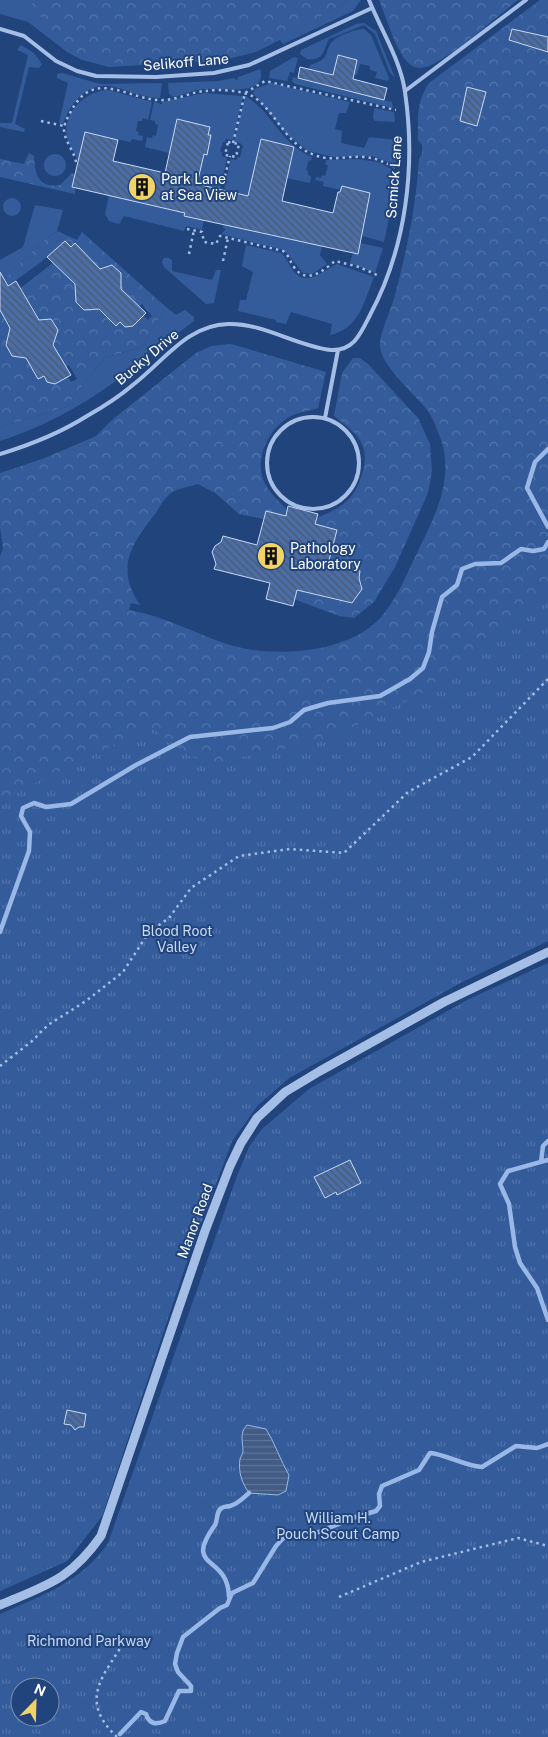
<svg xmlns="http://www.w3.org/2000/svg" width="548" height="1737" font-family="'Public Sans',sans-serif">
<defs>
<pattern id="forest-crowns" width="20" height="18" patternUnits="userSpaceOnUse" patternTransform="scale(1.25)"><rect width="20" height="18" fill="#345c9b"/><path d="M2 6a3 3 0 1 1 6 0M12 15a3 3 0 1 1 6 0" fill="none" stroke="#5274aa"/></pattern>
<pattern id="park-tufts" width="24" height="20" patternUnits="userSpaceOnUse" patternTransform="scale(1.25)"><rect width="24" height="20" fill="#345c9b"/><path d="M3 7l-1-3M5 7V3M7 7l1-3M15 17l-1-3M17 17v-4M19 17l1-3" fill="none" stroke="#5274aa"/></pattern>
<pattern id="water-rules" width="6" height="5" patternUnits="userSpaceOnUse" patternTransform="scale(1.25)"><rect width="6" height="5" fill="#425b85"/><path d="M0 2.5h6" fill="none" stroke="#5e7497"/></pattern>
<pattern id="building-back-hatch" width="6" height="6" patternUnits="userSpaceOnUse" patternTransform="scale(1.25)"><rect width="6" height="6" fill="#4a6da6"/><path d="M-1 5l2 2M0 0l6 6M5-1l2 2" fill="none" stroke="#4b5970"/></pattern>
</defs>
<rect width="100%" height="100%" fill="#21447d"/>
<!-- green -->
<path fill="#345c9b" d="M0,0H29L52,30L278,37L342,5L347,0H361L353,11L283,44L280,40L256,52L220,61L109,67L82,60L67,52L28,22L0,14Z
M364,23L376,31L395,78L390,73L375,34L364,25L329,39C323,51 324,61 307,59L300,54L301,50L356,24Z
M364,29L371,35L389,78L388,81L375,78L377,72L370,70V66L360,64L357,75L354,74L357,60L339,55L333,75L309,69L310,65C330,59 323,56 331,43C336,36 356,29 364,29Z
M21,45L34,53L42,64L39,68L29,67L15,124L25,129L24,132L0,127V123H12L28,55L17,50Z
M294,57L298,58L294,73L290,72L287,81L269,78L270,71Z
M260,69C269,97 221,88 207,89C195,89 184,95 173,97L169,94L168,83L218,81L234,78L236,80L238,79V77Z
M62,73L100,84L162,83L160,98C143,98 130,91 115,87C89,80 70,102 63,124L59,123L68,83L57,78V74Z
M293,77L392,102L393,108L295,84L292,81Z
M271,83L350,102L346,113H339L335,129L342,131L341,143L364,148L369,137L396,140V165L372,156L333,157L308,151L286,134L253,93L255,89Z
M109,90L152,102L148,120L143,118L142,121H138L136,131L139,132L138,135L143,136L142,141L132,139L130,142L85,132L78,161C75,153 69,146 67,137C62,113 86,90 109,90Z
M204,93L243,96L233,140L226,139L225,142H223L220,151L222,152V156L227,158L220,189L197,184L204,154L207,155L211,136L208,135L210,127L177,119L169,153L145,147L147,137L152,138L153,135L156,136L158,125L155,124V121L150,120L154,102L162,104V102Z
M245,96C274,113 279,143 312,157L311,161L309,160L306,170L308,171V175L311,176L310,183L287,178L294,147L261,139L248,196L224,190L231,159L236,160L238,157H240L243,146L240,143L234,141Z
M374,108L394,112L395,122L375,121L373,118Z
M44 165a11 11 0 1 1 22 0a11 11 0 1 1-22 0Z
M357,159L378,162L395,171L392,204L384,242L362,236L370,193L342,187L341,190L323,186L324,182L315,180L316,177L321,178L322,175L325,176L328,166L325,164L326,160Z
M109,195L185,213L184,216L204,220L202,230L186,226L184,231L124,216L119,224L109,221L105,214Z
M3 207a9 9 0 1 1 18 0a9 9 0 1 1-18 0Z
M35,205L63,210L57,231L42,242L4,279L0,272V260L23,247Z
M223,225L322,246L320,255L327,264L312,274L303,273L284,250L221,234L226,229L223,228Z
M360,243L383,248L375,273L350,263L353,253L358,254Z
M246,245L281,253C286,257 288,263 292,269C306,289 322,271 337,264L374,277C364,302 359,329 330,335L332,324L291,312L286,324L276,322V320L238,311L240,300H246L253,272L242,266Z
M164,258H169L172,260V271L212,280L216,270H221L214,303L206,304L164,267L162,262Z
M166,307L176,315L185,310L194,317V321L178,333L175,330C158,340 149,356 133,368C92,400 50,425 0,441V427L66,407L104,358L142,347Z"/>
<!-- forest -->
<path fill="url(#forest-crowns)" d="M29,0H347L342,5C312,20 282,40 250,50C212,62 103,74 70,50C54,38 41,16 29,0Z
M379,0H518C495,18 454,55 429,66C423,68 416,69 411,65C397,56 386,16 379,0Z
M540,0H548V941L462,982L289,1078L258,1105L232,1141L189,1255L102,1516L67,1561L0,1591V556L3,548L0,527V473L45,458L96,436L112,420L196,353L211,346L231,344L326,372L318,408C310,411 299,412 291,416C270,427 255,456 263,479C267,491 279,501 287,510L286,516L266,511L264,519L239,514L215,493L198,484C190,487 178,488 171,493C165,497 159,508 155,514C131,545 115,568 140,605L131,603L129,610C164,616 194,633 227,644C271,659 350,654 382,616C397,598 406,576 416,555C433,520 452,486 443,446C440,436 434,420 428,411C415,394 382,367 380,347C379,333 392,309 395,295C407,250 416,206 419,159L422,154V145L418,140C418,117 416,103 429,83Z
M29,153L34,156C35,173 37,188 60,185L72,173L75,174V194L0,177V159L24,164Z
M57,231L77,240L82,232L166,307L142,347L104,358L66,407L0,427V310L14,334L12,355L22,357L25,356L47,382L55,384L61,381L66,373L71,382L77,379L69,365L66,367L51,341L57,329L51,319L39,320L21,289L17,291L59,258L55,264L80,289L75,293L76,302L84,310L94,309L96,307L115,326L120,322L125,327L133,326L137,322L140,312L148,320L152,316L142,304L139,307L118,286L121,273L113,265L100,269L75,244L71,247L65,241L41,262L8,286L4,279L42,242Z
M353,358H360L368,364L418,418L430,444L432,471L428,493L395,567L374,602L354,618L339,616L294,599L297,590L352,604L353,599L361,591L362,584L359,578L360,570L328,564L336,530L315,524L317,518C341,507 354,502 362,474C365,466 366,456 363,447C359,434 344,424 334,416L342,373Z"/>
<!-- park -->
<path fill="url(#park-tufts)" fill-rule="evenodd" d="M548,582V941L462,982L289,1078L258,1105L232,1141L189,1255L102,1516L67,1561L0,1591V800L151,727L190,756L211,764L326,740L421,694L500,625L517,619Z
M548,963V1737H0V1614C41,1596 82,1582 108,1543L237,1176L249,1147L262,1129L309,1089L467,1000ZM20,1687H50V1717H20Z"/>
<!-- water -->
<path fill="url(#water-rules)" stroke="#99b8e7" d="M247,1425L266,1429C275,1443 280,1460 289,1475L286,1491L278,1495L249,1493C242,1483 238,1472 240,1459C241,1456 243,1454 243,1451C243,1441 239,1434 247,1425Z"/>
<g fill="none" stroke-linecap="round" stroke-linejoin="round">
<!-- stream -->
<path stroke="#99b8e7" stroke-width="4.5" d="M548,449L535,462L527,488L548,527
M0,932L29,851L30,832L21,816L23,808L34,803L46,807L71,804L136,765L190,737L273,728L290,722L304,710L328,703L380,696L410,679L423,668L429,652L432,632L442,597L457,585L462,569L475,564L501,563L521,549L533,551L544,549L548,542
M548,1160L508,1171L500,1184L509,1204L515,1247L520,1263L537,1288L548,1320
M541,1162L543,1146L548,1141
M229,1597C228,1553 182,1571 215,1525C218,1520 216,1510 222,1508C224,1506 227,1507 230,1506C238,1504 243,1498 249,1493
M120,1734L141,1712L146,1714C149,1724 156,1725 165,1721L179,1691H191V1686L178,1672L175,1664L177,1653L183,1637L220,1608L227,1605L232,1593L253,1583L276,1546L287,1534L297,1532L316,1533L356,1517L376,1511L380,1506L379,1494L382,1486L419,1470L430,1453C445,1454 464,1466 482,1467L516,1446L537,1448L548,1444"/>
</g>
<!-- building -->
<path fill="url(#building-back-hatch)" stroke="#c8daf5" d="M512,29L548,37V52L509,40Z
M338,55L357,60L353,79L387,88L384,100L298,78L300,67L333,75Z
M467,87L486,92L477,126L460,121Z
M177,119L210,127L208,135H211L207,155L204,154L197,184L248,196L261,139L294,147L282,201L333,213L338,192H340L342,186L370,193L358,254L184,216L185,213L72,187L85,132L118,140L113,161L165,173Z
M65,241L71,247L75,243L100,269L112,265L121,273V289L146,313L133,326L125,327L120,322L116,326L99,309L84,310L76,302L75,284L47,257Z
M0,272L8,286L16,281L39,320L51,319L58,330L53,345L71,375L55,384L47,382L44,376L38,379L26,358L12,356L6,345L10,328L0,310Z
M288,506L318,514L315,524L337,530L328,564L360,571L359,578L362,589L352,603L297,590L293,606L266,599L270,583L214,569L216,564L212,552L215,546L221,542L223,536L257,545L266,511L286,516Z
M350,1160L361,1183L337,1195L336,1192L325,1198L314,1177Z
M67,1410L86,1414L84,1427H79L75,1430L71,1425L64,1424Z"/>
<g fill="none" stroke-linecap="round" stroke-linejoin="round">
<!-- path -->
<path stroke="#a5bee6" stroke-width="2.5" stroke-dasharray="2.5 4" stroke-linecap="butt" d="M41,121L64,126
M228,142L239,144L236,157L225,155Z
M233,143L245,93L265,81L396,110
M76,162C74,151 65,142 64,130C64,122 70,113 74,106C98,68 133,103 165,100C179,99 192,92 205,91C219,89 242,90 254,97C278,114 286,146 317,156C332,161 347,156 362,157C375,157 386,163 398,169
M225,176L230,156
M187,229L202,232L204,242L216,244L220,236L283,251C289,255 290,262 294,267C306,285 323,271 335,261L359,267L377,275
M189,254L194,230
M223,261L228,238
M0,1066L31,1042L48,1025L86,1001L123,972L149,932L169,918L191,888L239,856L290,849L344,853L408,792L472,757L548,679
M339,1597L421,1562L518,1538L548,1546
M117,1737C76,1698 106,1674 127,1637"/>
<!-- service -->
<path stroke="#a5bee6" stroke-width="4" d="M0,29L24,36L56,61L77,71L96,76L156,77L214,73L249,65L372,8
M405,91L526,0
M267 463a46 46 0 1 1 92 0a46 46 0 1 1-92 0Z
M325,418L338,350
M0,454C30,445 60,433 87,416C103,407 120,396 134,384C164,361 187,325 228,324C264,323 296,346 331,350C354,351 361,333 370,315C406,248 416,167 405,92C401,61 381,30 369,0"/>
<!-- tertiary -->
<path stroke="#a5bee6" stroke-width="9" d="M0,1605C47,1585 70,1580 101,1536L205,1231L230,1166L241,1143L257,1118L285,1092L320,1071L444,1002L548,952"/>
</g>
<!-- icons -->
<defs>
<symbol id="building-disc" viewBox="-11 -11 22 22"><circle r="9.5" fill="#f2d367" stroke="#21447d"/><path d="M-4-6H4V6H1V3H-1V6H-4ZM-2.5-4.3h1.7v1.8h-1.7ZM.8-4.3h1.7v1.8H.8ZM-2.5-1h1.7V.8h-1.7ZM.8-1h1.7V.8H.8Z" fill="#111"/></symbol>
</defs>
<g fill-rule="evenodd">
<use href="#building-disc" x="126" y="171" width="32" height="32"/>
<use href="#building-disc" x="255" y="540" width="32" height="32"/>
</g>
<g text-anchor="middle" stroke-width="4" stroke-linejoin="round" paint-order="stroke">
<!-- street labels -->
<g font-size="14" fill="#fff" stroke="#21447d">
<text transform="translate(186 62) rotate(-5)" y="5">Selikoff Lane</text>
<text transform="translate(394 177) rotate(-86)" y="5">Scmick Lane</text>
<text transform="translate(147 357) rotate(-40)" y="5">Bucky Drive</text>
<text transform="translate(195 1221) rotate(-70)" y="5">Manor Road</text>
</g>
<!-- poi labels -->
<g font-size="14" fill="#fff" stroke="#21447d" text-anchor="start">
<text x="161" y="184">Park Lane<tspan x="161" dy="16">at Sea View</tspan></text>
<text x="290" y="553">Pathology<tspan x="290" dy="16">Laboratory</tspan></text>
</g>
<!-- park labels -->
<g font-size="14" fill="#c8daf5" stroke="#21447d">
<text x="177" y="936">Blood Root<tspan x="177" dy="16">Valley</tspan></text>
<text x="338" y="1523">William H.<tspan x="338" dy="16">Pouch Scout Camp</tspan></text>
<text x="89" y="1646">Richmond Parkway</text>
</g>
</g>
<!-- north arrow -->
<g transform="translate(35 1702) rotate(23)"><circle r="24" fill="#21447d" stroke="#7a8fb1"/>
<path d="M0-4L9 19L0 12L-9 19Z" fill="#f2d367"/>
<text y="-8" font-size="14" font-weight="bold" text-anchor="middle" fill="#ffffff">N</text>
</g>
</svg>
